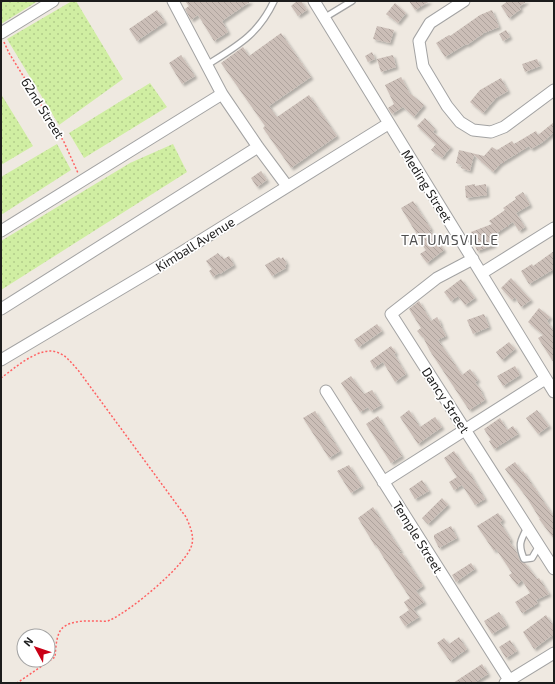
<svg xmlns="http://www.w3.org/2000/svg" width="555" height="684" font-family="'Exo 2',sans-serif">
<defs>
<pattern id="grass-dots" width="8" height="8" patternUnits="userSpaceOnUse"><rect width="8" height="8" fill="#d0eea2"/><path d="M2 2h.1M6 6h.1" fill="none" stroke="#b2cc8b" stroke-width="1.8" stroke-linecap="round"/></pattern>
<pattern id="building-back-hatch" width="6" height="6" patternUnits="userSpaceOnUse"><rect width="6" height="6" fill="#cbbeb7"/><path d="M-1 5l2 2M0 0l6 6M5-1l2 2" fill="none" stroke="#aea39d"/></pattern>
<filter id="shadow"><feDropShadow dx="2.5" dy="2.5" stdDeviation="1" flood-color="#0004"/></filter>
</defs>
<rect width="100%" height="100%" fill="#efe9e1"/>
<!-- grass -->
<path fill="url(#grass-dots)" d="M1,1H38L1,24Z
M72,1H76L123,79L59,125L7,39Z
M150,83L167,107L84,158L69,133Z
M1,94L33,146L1,165Z
M57,144L71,170L1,215V177Z
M173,144L187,172L1,290V241L130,163Z"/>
<!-- building -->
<path fill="url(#building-back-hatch)" filter="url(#shadow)" d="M185,1H251L222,21L228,32L214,41L198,15L191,20L185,9L189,6Z
M297,1H301L307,10L298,16L291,6Z
M409,1H430L415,10Z
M508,1H527L519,7L521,9L509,18L501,6Z
M395,3L406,13L398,23L386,14Z
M157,10L165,22L137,41L129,29Z
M492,10L499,27L484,33L467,45L466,44L445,57L436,43L449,35L450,36L480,15Z
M377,26L394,30L390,43L373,39Z
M506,30L510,37L503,41L499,34Z
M281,33L311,77L269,106L277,117L309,95L337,136L291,168L263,128L265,126L221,63L243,47L249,56Z
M372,52L375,59L368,62L365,56Z
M181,55L195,76L182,84L169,63Z
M393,55L396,67L381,72L377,59Z
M537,59L540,66L525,72L522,64Z
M401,77L410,94H411L424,105L414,117L403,107L392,114L388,108L394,104L385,85Z
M501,78L508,91L496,98L483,113L470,102L480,90Z
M425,118L435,129L433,132L451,147L442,158L431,150L436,144L417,126Z
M554,122V132L543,142L531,149L529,146L500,164L493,172L474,155L470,171L461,168L462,165L456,163L459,150L484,156L492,147L497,150L512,141L514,144L536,131L538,135Z
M261,171L267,180L257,187L251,178Z
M475,184V186L486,184L487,195L466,198L465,186Z
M523,192L530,205L516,213L525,227L519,231L513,222L491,237L494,245L477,251L471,232L492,224L489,221L505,210L503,208L516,199L515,197Z
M413,201L431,229L429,230L444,250L427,263L420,254L426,250L422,245L423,244L401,208Z
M554,251V269L529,284L521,271L532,264L533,266Z
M218,253L221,257L222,256L224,259L229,256L234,265L220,274L219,273L213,277L209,271L212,269L206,261Z
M279,257L281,259L283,257L287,264L285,265L286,268L272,276L265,265Z
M511,278L531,300L521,307L515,297L512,300L501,288Z
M461,279L475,298L465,305L458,296L451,301L444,292Z
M419,301L431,321L437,317L441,324H440L446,336L438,340L462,375L470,369L478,380L475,382L482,392H481L485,400L469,410L430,351L423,337H422L417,331L421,328L409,309Z
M539,308L550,317L547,321L554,332V363L538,338L543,335L528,322Z
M484,314L489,327L473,334L467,320Z
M377,324L382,331L359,347L354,340Z
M509,342L515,349L502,360L496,352Z
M391,346L396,353L394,354L406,374L395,382L383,362L374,368L370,361Z
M515,366L520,375L503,386L497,376Z
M351,376L364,394L372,390L381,405L371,411L368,407L360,412L341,383Z
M409,410L420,427L435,417L442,427L418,444L400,417Z
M537,410L549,426L538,434L526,418Z
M315,411L340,451L329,458L303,418Z
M378,416L402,456L391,463L366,424Z
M500,418L507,430L513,426L518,434L494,449L489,441L491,440L484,429Z
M454,451L467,471L468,470L485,499L475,505L462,485L454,490L449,482L457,477L444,458Z
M515,462L522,472L523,471L554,517V539L539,519H540L527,498L505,469Z
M349,465L362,486L351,493L337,471Z
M422,480L429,491L415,499L409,489Z
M442,498L448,505L428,524L422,518Z
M373,507L401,551L397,554L402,553L423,586L416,591L424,602L413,609L419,617L405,626L399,617L409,610L404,602L410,598L385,560L376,545L375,546L358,518Z
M498,513L503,520L500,522L511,540L509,541L517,553L520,561L525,563L537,579L539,578L549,594L536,600L538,603L522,613L515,602L530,593L522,580L517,585L509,575L512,573L496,549L494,551L477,526Z
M451,526L457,538L439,548L434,538V535Z
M471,563L475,569L456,582L452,575Z
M499,612L507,625L492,634L484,621Z
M546,615L554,627V634L534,649L523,632Z
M459,637L467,649L450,661L437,643L444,638L449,644Z
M510,640L517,651L506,658L499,647Z
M482,664L488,674L474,683H453Z"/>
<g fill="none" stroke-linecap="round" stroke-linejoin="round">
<defs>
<path id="lane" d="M324,18L352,1
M207,65C237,46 258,35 274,1
M527,528C520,541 518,545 524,559L532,558L539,546"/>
<path id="street" d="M173,1L222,94L258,147L287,186
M314,1L554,392
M464,1L430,23L419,41L423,66L447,106L460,122L473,130L491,132L504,127L554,90
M1,33L53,1
M1,231L222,94
M473,259L437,278L391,314L554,569
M482,273L554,228
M1,309L258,147
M1,360L166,262L388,124
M326,391L511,683
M383,482L545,379
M505,683L554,653"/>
</defs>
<!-- lane casing -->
<use href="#lane" stroke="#a3a3a3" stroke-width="8"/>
<!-- street casing -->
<use href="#street" stroke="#a3a3a3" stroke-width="13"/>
<!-- path -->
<path stroke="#ff6263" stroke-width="1.5" stroke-dasharray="2 2" stroke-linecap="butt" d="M4,42L9,53L64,142L78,173
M1,378C15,368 41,344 59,353C67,356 72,364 78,370L186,517C190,526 194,535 192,544C188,564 129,612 110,620C107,622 102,621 98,621C87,621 75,620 65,626C56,631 56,647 55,657L17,683"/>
<!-- lane -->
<use href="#lane" stroke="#fff" stroke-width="5.5"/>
<!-- street -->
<use href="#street" stroke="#fff" stroke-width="11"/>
</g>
<g text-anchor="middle" stroke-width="3.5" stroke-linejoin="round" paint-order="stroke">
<!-- street labels -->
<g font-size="13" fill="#1c1c1c" stroke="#fff">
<text transform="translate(43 108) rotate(58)" y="5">62nd Street</text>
<text transform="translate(427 186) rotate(58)" y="5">Meding Street</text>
<text transform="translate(195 244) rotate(-32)" y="5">Kimball Avenue</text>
<text transform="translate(446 400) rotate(57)" y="5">Dancy Street</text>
<text transform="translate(418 537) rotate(58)" y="5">Temple Street</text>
</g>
<!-- neighbourhood labels -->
<g font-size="14" letter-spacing="1" fill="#4f4f4f" stroke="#fff">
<text x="450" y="245">TATUMSVILLE</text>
</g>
</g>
<!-- border -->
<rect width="555" height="684" fill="none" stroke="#1c1c1c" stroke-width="4"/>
<!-- north arrow -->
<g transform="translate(36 648) rotate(310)"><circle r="19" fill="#ffffff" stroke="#a4a4a4"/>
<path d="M0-3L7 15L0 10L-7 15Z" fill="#c90016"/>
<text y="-6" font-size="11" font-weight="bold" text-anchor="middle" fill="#1c1c1c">N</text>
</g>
</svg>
